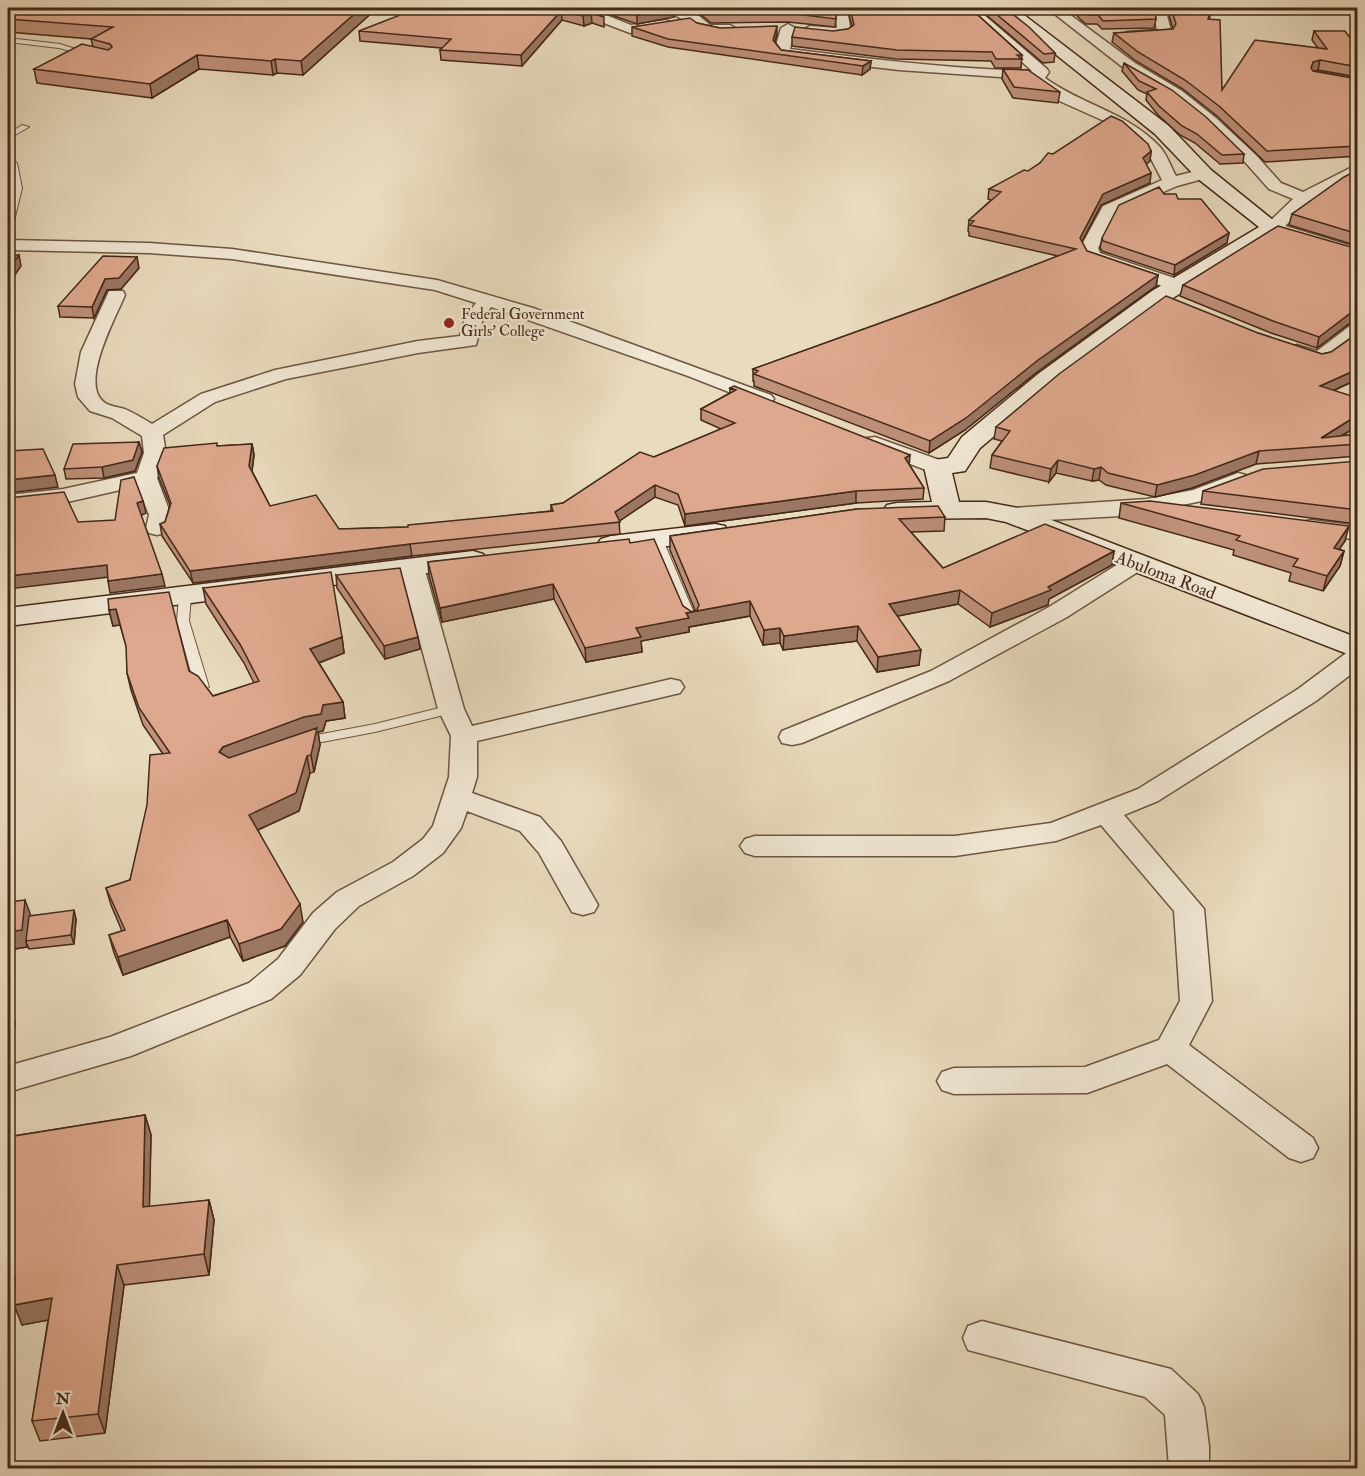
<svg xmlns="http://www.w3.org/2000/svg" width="1365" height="1476" font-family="'IM FELL Double Pica',serif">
<rect width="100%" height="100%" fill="#e9dbbe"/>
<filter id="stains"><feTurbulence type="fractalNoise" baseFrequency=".00333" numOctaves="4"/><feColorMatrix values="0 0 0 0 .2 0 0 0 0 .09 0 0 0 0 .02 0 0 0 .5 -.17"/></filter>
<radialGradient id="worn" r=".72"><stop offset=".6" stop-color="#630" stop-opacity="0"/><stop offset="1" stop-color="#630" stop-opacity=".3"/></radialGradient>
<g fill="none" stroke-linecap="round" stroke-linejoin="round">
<defs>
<path id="lane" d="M8,38L60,44L91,54L88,56L59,48L8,42Z
M22,125L29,127L8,139V134Z
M8,157L17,163L22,188L12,229L8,232V214L14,188Z
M657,537L663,540L697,620L695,623L691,624L685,620L651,540Z
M185,592L191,596L189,621L209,687L202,691L195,687L177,621L179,596Z
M451,705L458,709L456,712L375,732L301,746L294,742L301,738L375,724Z"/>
<path id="street" d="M562,8H588L631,25L666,20L673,24L666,28L630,33L580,14L563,11Z
M663,8H679L699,16L710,25H730L737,29L730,33L703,32Z
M835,8H847L851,33L849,36L805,33L803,30L810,26L837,28Z
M963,8H976L1047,69L1049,72L1045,78C1082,105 1129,113 1160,147C1167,155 1171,167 1176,176L1204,169L1210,171L1212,174L1210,177L1177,186L1116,213L1098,248L1100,253L1183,281L1186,285L1183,289H1171L1086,260L1080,248L1103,206L1162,180L1148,153L1122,129L1055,99L1028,79L899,70L786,57L781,56L775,49L781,28L788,24L795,28L790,49C871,59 951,69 1032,71Z
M1047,8H1061L1135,63L1182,91L1216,118L1256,155L1281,183L1303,192L1358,164V176L1310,202L1285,226L1358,248V259L1267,232L1264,228L1267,224L1293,199L1269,189L1244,161L1206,124L1172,97L1125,69Z
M1153,8H1165L1172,34L1170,37L1127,38L1125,35L1127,32L1157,30Z
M8,240L149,243L232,249L437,280L533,308L771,395L774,399L771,403H757L688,376L491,307L483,318L476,345L418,353L286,379L215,402L163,435L166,453L157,478L171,515L165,533L157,535L149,533L146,528L149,515L138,486L63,503L8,509V495L63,489L137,473L144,453L142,436L112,418L90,411L78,397L75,384L81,352L109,291H123L125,295C116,317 78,385 105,403C111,407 121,407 127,410C136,414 144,419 152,424L201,394L275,370L418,341L460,336L465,318L476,303L435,290L232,259L149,253L8,250Z
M1358,323V339C1337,355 1331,368 1304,359C1297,357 1291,357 1287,351L1290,347L1297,345L1317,351L1351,325Z
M875,437L945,462L948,467L945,472L937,474L867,448L864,443L867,438Z
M1238,473L1246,475L1249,480L1246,485L1207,500L1167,508L1165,512L1157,514L1013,522L1005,520L1002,515L1005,510L1013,508L1147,499L1193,490Z
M1311,520L1358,526V540L1303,532L1300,527L1303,522Z
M1136,556L1144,558L1148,563L1144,568L1067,617L949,681L802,743L792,745L782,743L779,737L782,731L931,671L1049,607L1128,558Z
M412,560L420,562L424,567L464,709L472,726L671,679L680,681L684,687L680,693L477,741V777L472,793L540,817L561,841L598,905L594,912L583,915L572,912L539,853L520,831L467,811L461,828L443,853L413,876L359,906L335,929L300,975L271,999L131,1056L8,1092V1066L110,1037L249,983L278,959L313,913L337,892L393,862L423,839L433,826L449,777L451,736L438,709L400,567L404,562Z
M1358,648V669L1316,701L1158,801L1124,815L1204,909L1212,1001L1189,1045L1313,1138L1318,1148L1313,1158L1301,1162L1289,1158L1167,1064L1087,1093L954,1094L942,1090L937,1081L942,1072L954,1068L1085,1067L1159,1040L1180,1001L1174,911L1101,825L1056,841L955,856H755L745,853L740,846L745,839L755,836H955L1051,823L1138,789L1298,689L1349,651Z
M982,1321L1171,1369L1198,1394L1204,1407L1209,1446V1468H1169L1165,1415L1145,1397L968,1350L963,1338L968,1326Z"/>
<path id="secondary" d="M998,8H1015L1169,126L1211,170L1283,228L1280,232L1168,301L1056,384L980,448L965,471L952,473L959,502H986L1023,509L1358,638V658L1006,522L986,518L897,519L887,517L883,511L887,505L897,503L932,502L924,467L928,461L948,458L962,437L1038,374L1152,291L1259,227L1197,178L1155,134Z
M715,524L725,526L729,532L725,538L611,554L601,551L597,545L601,539L611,536Z
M473,551L483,554L487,560L483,566L8,626V608Z"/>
</defs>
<!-- lane casing -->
<use href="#lane" stroke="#6d5642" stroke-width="2"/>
<!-- street casing -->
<use href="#street" stroke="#6d5642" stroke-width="3"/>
<!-- secondary casing -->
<use href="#secondary" stroke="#442918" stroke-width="3"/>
<!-- lane -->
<use href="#lane" fill="#f1e8d5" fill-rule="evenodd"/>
<!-- street -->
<use href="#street" fill="#f1e8d5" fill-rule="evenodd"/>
<!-- secondary -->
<use href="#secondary" fill="#f1e8d5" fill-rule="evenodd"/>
</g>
<!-- wall -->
<path fill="#bf907a" stroke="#442918" stroke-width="1.5" d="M8,8H377L303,75L277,73L273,75L199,69L152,98L37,83L34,69L93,47L91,39L8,32Z
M580,8L604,17V27L592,23L584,26L562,20L522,66L441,60L440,50L441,48L360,41L359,31Z
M591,8H672L674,17L637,24Z
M683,8H835L836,19L835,27L788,22L711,23L700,14Z
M847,8H970L1022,55L1021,68H995L991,61L896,59L792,46V37L848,29L852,26Z
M978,8H1005L1055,53L1054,62L1043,63Z
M1070,8H1154L1156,19L1154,28L1102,29L1097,24H1086L1081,20Z
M1167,8H1213L1209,19L1222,90L1318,48L1312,40L1314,31L1358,46V77L1318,70L1314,71L1358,79V156L1265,162L1217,116L1183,89L1136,61L1112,42L1114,33L1173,29Z
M697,23L720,28L777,34L775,42L781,50L871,61L870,69L862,75L668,47L632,36V27Z
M1124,63L1244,154L1243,163L1220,164L1195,143L1180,135L1158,115L1146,100L1147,94L1138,90L1122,71Z
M1003,69L1060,92L1058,103L1013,98L1002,79Z
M1151,151L1150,161L1146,164L1150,183L1101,205L1082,242L1087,251L1158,275L1156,286L1037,372L965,430L929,453L754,386V381H753V369L936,303L1058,256L969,236V232L968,231L969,220L991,200L988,199L989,189L1028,171L1053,154Z
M1358,170V246L1289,225L1292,214Z
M1164,194L1178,199L1227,243L1174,275L1102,251L1100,248L1102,238Z
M1358,249V322L1350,323L1317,348L1271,333L1180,296L1183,285Z
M139,268L121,289L107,290L94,318L60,317L58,306Z
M1258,333L1322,354L1331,352L1358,333V379L1333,391L1358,426L1341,436L1358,434V456L1256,464L1192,488L1155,497L1106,485L1099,480L1092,481L1056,473L1049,482L990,468L992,455L1002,441L994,439L996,427Z
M730,388L909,464L924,488L923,499L856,503L685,526L678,505L655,497L619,521L620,534L412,556L193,583L162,536L160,524L165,522L170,505L159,478L157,466L217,446L252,444L254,455L252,471L270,506L339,529L408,527L551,511V505L563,503L654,457L721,429L701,420V409L730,393Z
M139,442L142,452L135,471L104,478L66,479L64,469Z
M1358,461L1357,524L1201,504L1203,491Z
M1121,503L1345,541L1339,549L1344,551L1340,566L1323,591L1289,581L1291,573L1233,555L1234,550L1119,518Z
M857,509L945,517L944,531L911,532L943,568L1114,551L1112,565L1049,599L1048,605L990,627L958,604L897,616L919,665L877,672L857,641L783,650L780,643L763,645L750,616L689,627V632L641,641L642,652L586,662L554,599L442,622L429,576L428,562L630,543L683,606L692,612L695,610L670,550V536Z
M336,575L420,649L385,659L337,588Z
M203,588L342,637L344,653L319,663L343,702L345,718L326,721L323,731L318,732L320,745L314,772L310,773L299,811L258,830L303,922L285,946L243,961L230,937L123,975L114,953L109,935L122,931L111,905L106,888L130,880L163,754L143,725L131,690L127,673V649L120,625L113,626L109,610L189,671L213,696L254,683L244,663L206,604Z
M8,902L30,916L76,919L74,944L29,949L27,944V947L8,950Z
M145,1115L151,1135L149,1207L209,1200L214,1220L209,1275L124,1285L105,1433L40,1441L32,1421L48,1320L22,1325L14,1298L8,1299V1137Z"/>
<!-- shaded-wall -->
<path fill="#9b7663" stroke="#442918" stroke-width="1.5" d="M361,8H377L303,75L301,61Z
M674,8V17L637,24V15Z
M561,11L562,20L522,66L521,55Z
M591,13L592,23L584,26L583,16Z
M777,26V34L773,48V40Z
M197,55L199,69L152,98L150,84Z
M275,59L277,73L273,75L271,61Z
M1320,60L1318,70L1311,72V68L1313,62Z
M871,61L870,69L862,75L863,66Z
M1151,151L1150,161L1141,169L1143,158Z
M1151,173L1150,183L1101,205L1078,249L1080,238L1103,194Z
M1229,233L1227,243L1174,275L1175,265Z
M19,255L21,266L8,285V270Z
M137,257L139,268L121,289L107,290L94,318L92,307L105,279Z
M1158,275L1156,286L1037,372L965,430L929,453L930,441L1038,360Z
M1358,311V322L1350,323L1317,348L1319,337L1352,312Z
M1358,369V379L1317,398L1320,386Z
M1358,415V426L1324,446L1321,438Z
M139,442L142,452L135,471L104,478L102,467Z
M252,444L254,455L251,478L249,466Z
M1259,451L1256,464L1192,488L1155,497L1157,485Z
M910,455L909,467L905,458Z
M1058,460L1056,473L1049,482L1051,469Z
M1101,467L1099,480L1092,481L1094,469Z
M55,475L58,487L8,493V480Z
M655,485V497L618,522L615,512Z
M856,491V503L685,526V514Z
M143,501L146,513L140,516L137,503Z
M1349,526L1345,541L1330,563L1334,548Z
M410,544L412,556L193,583L190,571Z
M1114,551L1112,565L1049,599L1048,605L990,627L992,613L1048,587Z
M1344,551L1340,566L1323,591L1327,576Z
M107,565L109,577L8,589V576Z
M162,574L165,586L110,593L108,581Z
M553,584L554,599L442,622L440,608Z
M960,590L958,604L888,618L889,604Z
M750,601V616L689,627V632L641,641L642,652L586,662L585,648L636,628L686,613Z
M116,609L120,625L113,626L109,610Z
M858,626L857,641L783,650L784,636Z
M780,628V643L763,645L764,630Z
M342,637L344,653L313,665L310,649Z
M418,637L420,649L385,659L384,646Z
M921,650L919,665L877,672L878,657Z
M343,702L345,718L326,721L323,731L318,732L320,745L314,772L311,755L226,764L219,752L223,747L323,705Z
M307,756L310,773L299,811L253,832L249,815Z
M25,900L31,916L26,941L27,947L8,950V932Z
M300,904L303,922L285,946L243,961L239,944Z
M74,910L76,919L74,944L71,935Z
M227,920L230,937L123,975L118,957Z
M10,1006L15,1023L10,1063L8,1064V1022Z
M145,1115L151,1135L149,1228L143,1207Z
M209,1200L214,1220L209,1275L204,1254Z
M117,1265L124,1285L105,1433L98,1414Z
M52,1298L59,1318L22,1325L14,1305Z"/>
<!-- building -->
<path fill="#dea88e" stroke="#442918" stroke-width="1.5" d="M8,8H361L301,61L275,59L271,61L197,55L150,84L34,69L82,44L108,50L112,47L110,44L91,39L113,27L8,19Z
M418,8H580L604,17L591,13L583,16L561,11L521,55L440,50L451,39L359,31Z
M615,8H674L637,15Z
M703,8H835L836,19L788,13L711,14Z
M850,8H970L1022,55H1017L1022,59H996L992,52L897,50L792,37L795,27L833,31L848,29L854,25Z
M989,8H1005L1029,27L1055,53L1044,54Z
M1079,8H1154L1156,19L1103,21L1098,15H1088Z
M1171,8H1212L1208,19L1220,20L1222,90L1255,40L1327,49L1314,31H1345L1356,46H1358V67L1320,60L1313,62L1311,68L1313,71L1358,79V146L1267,151L1219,106L1185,80L1138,52L1114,33L1173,29L1176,24Z
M690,18L697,23L720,28L777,26L773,40L781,50L871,61L863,66L668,39L632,27Z
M1124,63L1172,90L1206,117L1244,154L1222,155L1197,134L1182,126L1159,106L1147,92L1156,89L1139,81Z
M1003,69L1028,70L1060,92L1014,87Z
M1111,116L1122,121L1148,144L1151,151L1143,158L1151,173L1103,194L1080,238L1087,251L1158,275L1038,360L966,418L930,441L754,374L758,371L753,369L936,303L1076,249L970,225L974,221L969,220L1001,192L989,189L1024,170L1028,171L1040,163L1048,153L1053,154Z
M1358,170V234L1292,214L1344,177Z
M1159,187L1164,194H1176L1178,199H1201L1229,233L1175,265L1103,241L1102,238L1119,205Z
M1278,226L1358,249V311L1352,312L1319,337L1273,321L1183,285Z
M8,255H19L8,270Z
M103,256L137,257L119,278L105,279L92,307L58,306Z
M1166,296L1258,333L1322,354L1331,352L1358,333V369L1320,386L1358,398V415L1321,438L1358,434V444L1259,451L1195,475L1157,485L1108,473L1101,467L1094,469L1058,460L1051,469L992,455L1010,431L996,427L1059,374Z
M734,386L910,455L905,458L924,488L856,491L685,514L678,494L655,485L615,512L620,522L410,544L190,571L160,524L165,522L171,503L157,466L164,448L217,443V446L252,444L249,466L270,506L316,495L339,529L408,527V525L553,511L551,505L563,503L640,452L654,457L735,423L701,409L736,390L730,388Z
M139,442L133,460L102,467L64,469L73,444Z
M43,449L55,475L8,480V451Z
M1358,461V510L1203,491L1263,469Z
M134,477L143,501L137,503L162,574L108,581L107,565L8,576V498L64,492L78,522L115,520L121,480Z
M1150,501L1349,526L1334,548L1344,551L1327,576L1293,566L1298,559L1236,540L1240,536L1121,503Z
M938,506L945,517L899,519L943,568L1045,524L1114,551L1048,587L1051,590L992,613L960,590L889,604L921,650L878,657L858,626L784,636L780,628L764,630L750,601L686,613L689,618L636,628L641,637L585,648L553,584L440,608L428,562L629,539L630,543L654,539L683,606L692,612L697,610L699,605L670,536L857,509Z
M400,568L418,637L384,646L336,575Z
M331,572L342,637L310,649L343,702L323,705L321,714L304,717L223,747L219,752L229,758L317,728L311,755L307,756L296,793L249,815L300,904L281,929L239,944L227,920L118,957L109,935L125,930L106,888L130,880L147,805L150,755L170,753L139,708L127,673L126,646L116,609L109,610L108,599L169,592L189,671L198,676L213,696L259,681L241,646L203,588Z
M25,900L22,930L8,932V902Z
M74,910L71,935L26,941L29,916Z
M8,1006H10L8,1022Z
M145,1115L143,1207L209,1200L204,1254L117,1265L98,1414L32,1421L52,1298L14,1305L15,1276L8,1277V1137Z"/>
<!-- markers -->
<circle fill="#8f2418" stroke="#f1e8d5" stroke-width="2" cx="449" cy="323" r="6"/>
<g text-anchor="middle" stroke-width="4.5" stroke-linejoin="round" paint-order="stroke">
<!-- far-poi labels -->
<g font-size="15" fill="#442918" stroke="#f1e8d5" text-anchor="start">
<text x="461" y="319">Federal Government<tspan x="461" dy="17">Girls' College</tspan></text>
</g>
<!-- street labels -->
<g font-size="18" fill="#442918" stroke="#f1e8d5">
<text transform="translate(1166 575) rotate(21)" y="6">Abuloma Road</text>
</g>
</g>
<!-- margin -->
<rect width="1365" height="1476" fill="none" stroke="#e9dbbe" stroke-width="30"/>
<rect x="9" y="9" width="1347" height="1458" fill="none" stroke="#442918" stroke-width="3"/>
<rect x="15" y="15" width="1335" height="1446" fill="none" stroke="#442918" stroke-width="1.5"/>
<!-- north arrow -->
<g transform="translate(63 1413)" stroke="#f1e8d5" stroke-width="4.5" paint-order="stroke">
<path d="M0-4.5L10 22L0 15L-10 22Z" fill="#442918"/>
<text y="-9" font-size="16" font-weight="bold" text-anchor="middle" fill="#442918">N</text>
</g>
<rect width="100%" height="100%" filter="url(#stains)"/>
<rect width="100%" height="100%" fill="url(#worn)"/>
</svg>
